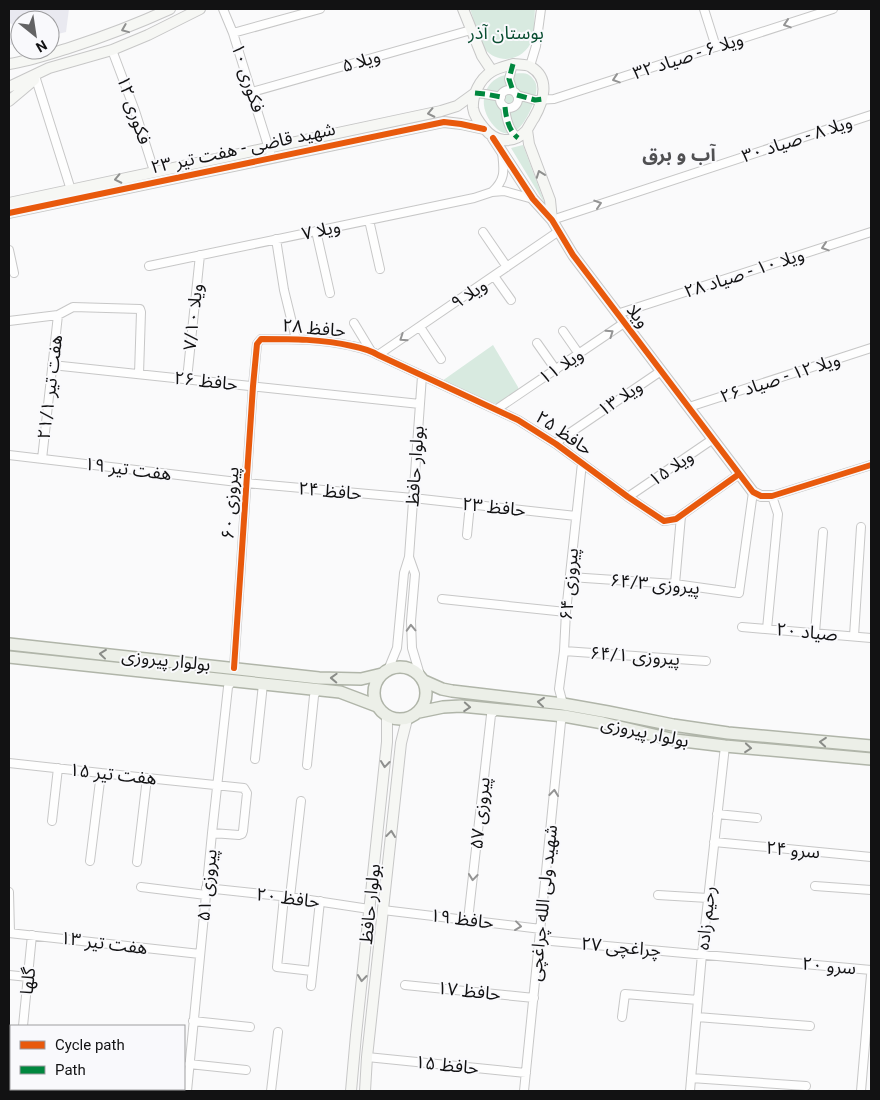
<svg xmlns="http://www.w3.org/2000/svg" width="880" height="1100" font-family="Roboto,'Noto Sans Arabic',sans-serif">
<rect width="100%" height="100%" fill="#fafafb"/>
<!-- built -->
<path fill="#e9e9f0" d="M9,9H69L66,32L50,36V20H20V43L10,45L12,24L9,23Z"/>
<!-- green -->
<path fill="#d8eae0" d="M470,9H535C534,18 535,32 532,40C525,60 499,66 485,49C479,42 474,19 470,9Z
M510,74C516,74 524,72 529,75C532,77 535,81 536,84C539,96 525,127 514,132C507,136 499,132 494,126C484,115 480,100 488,87C490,84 492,81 496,79C500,76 505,75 510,74Z
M523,145L545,204L511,148Z
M493,345L518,387L519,392L497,404L493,403L442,381Z"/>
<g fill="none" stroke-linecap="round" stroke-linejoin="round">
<defs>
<path id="street" d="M223,9L233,33L270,152
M704,9L716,47
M233,33L320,9
M112,50L135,111L154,171
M513,64L509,79L513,91
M530,66L536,46L541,9
M36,79L71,190
M500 99a9 9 0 1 1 18 0a9 9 0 1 1-18 0Z
M252,92L471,30
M475,93L485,94L501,97
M517,95L535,100L554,99L833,9
M505,107C506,118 509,131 518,138
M502,152C504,170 506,179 492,192L504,191L533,199
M369,220L380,269
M552,220L871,115
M316,231L330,293
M483,232L507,267
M276,239L284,290L296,339
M9,250L14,273
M149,266L474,198L492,192
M494,276L511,300
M617,314L871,232
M9,321L58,315L73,307L140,309L141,312L139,374
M354,323L371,351
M420,327L441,359
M563,331L579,354
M537,343L556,370
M378,355L559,231
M52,365L420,404
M187,379L200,255
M689,407L871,348
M497,409L624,323
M556,444L561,439L661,371
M9,455L246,483L413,498L576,516
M42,459L58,315
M628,497L713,439
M467,535L470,504
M409,557L415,574L411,621L412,648L420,675
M570,577L675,584L739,593L753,492
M675,584L681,516
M442,599L566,612
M742,627L871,638
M767,629L778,514L772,496L871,465
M815,633L823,532
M854,636L861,527
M564,651L706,661
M234,668L253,386L257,344L261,339C292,339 322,339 352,346C362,348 370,350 378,355L518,420L556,444L628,497L664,521L676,519L739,474
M388,670L397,648L404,573L409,557L422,376
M563,704L559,689L564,651L566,612L582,463
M255,759L263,684
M9,763L147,778L244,788L247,793L243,831L242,834L239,835L212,833
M307,765L314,696L317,690
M717,814L757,818
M52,821L58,768
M714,842L871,857
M90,861L101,773
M137,862L147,778
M815,886L871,890
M141,887L206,895
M206,888L290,897L369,909
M9,892L10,933
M658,895L708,898
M284,897L277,967L312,971
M290,897L301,801
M383,910L541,929
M468,920L491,715L497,709
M9,933L200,954
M540,940L871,970
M9,975L28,977
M405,985L534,998
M311,986L320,901
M622,1017L625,994L698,1000
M697,1017L810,1026
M193,1021L250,1027
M23,1026L32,935
M9,1031H11
M367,1057L526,1073
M189,1064L246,1070
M691,1078L806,1086
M9,1091H14
M187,1091L212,833L228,687L232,681
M271,1091L278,1032
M524,1091L561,722L564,716
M690,1091L702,954L725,746
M861,1091L871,975"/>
<path id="secondary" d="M463,9L482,56L492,71
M9,64C29,61 49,54 69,48C103,37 137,24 170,9
M513,64C519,65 527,64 531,67C551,79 543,102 534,118C531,122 529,127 526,131C512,145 495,142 484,128C479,122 474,116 473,108C472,95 480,79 491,72C497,68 506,66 513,64Z
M9,87L49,68L112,50L148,35L200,9
M9,101L34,80
M527,130L529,144L550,200L552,220
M493,138L533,199L552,220L573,255L753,492L761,496H772
M9,203L441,111L457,106L475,93
M9,213L444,122L461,124L484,129
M351,1091L356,1035L387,742V716
M365,1091L367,1057L401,743L407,719"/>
<path id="primary" d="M9,644L319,678L361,679L382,674
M9,657L340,692L377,706
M374 693a26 26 0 1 1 52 0a26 26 0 1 1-52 0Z
M424,681L442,689L452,691L563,704L608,712L673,725L728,733L871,746
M419,712L443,707L461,706L564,716L603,723L675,740L725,746L871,759"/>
</defs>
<!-- street casing -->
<use href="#street" stroke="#c7c7c7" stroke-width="10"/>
<!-- secondary casing -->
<use href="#secondary" stroke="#c7c7c7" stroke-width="12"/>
<!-- primary casing -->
<use href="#primary" stroke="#b0b5a9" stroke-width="14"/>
<!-- street -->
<use href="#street" stroke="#fefefe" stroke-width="8"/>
<!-- secondary -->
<use href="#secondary" stroke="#f6f7f4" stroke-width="10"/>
<!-- primary -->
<use href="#primary" stroke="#ecefe8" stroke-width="11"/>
<!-- quiet -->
<path stroke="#00873e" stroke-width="5" stroke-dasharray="10 5" stroke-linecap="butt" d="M513,64L509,79L513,91
M475,93L485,94L501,97
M517,95L535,100L543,99
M505,107C506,118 509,131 518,138"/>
<defs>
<path id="cycleway" d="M493,138L533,199L552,220L573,255L753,492L761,496H772L871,465
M9,213L444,122L461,124L484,129
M234,668L253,386L257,344L261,339C292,339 322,339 352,346C362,348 370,350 378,355L518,420L556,444L628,497L664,521L676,519L739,474"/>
</defs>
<!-- cycleway casing -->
<use href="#cycleway" stroke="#f9f9fc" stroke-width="9"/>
<!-- cycleway -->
<use href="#cycleway" stroke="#e8590c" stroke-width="6"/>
</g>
<!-- one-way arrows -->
<defs><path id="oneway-chevron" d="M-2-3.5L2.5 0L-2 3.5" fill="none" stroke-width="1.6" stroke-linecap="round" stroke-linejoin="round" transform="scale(1.25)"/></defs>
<g stroke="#949494">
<use href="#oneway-chevron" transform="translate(787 24) rotate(162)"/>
<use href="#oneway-chevron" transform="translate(616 79) rotate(162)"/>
<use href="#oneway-chevron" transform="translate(598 204) rotate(-18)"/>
<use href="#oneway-chevron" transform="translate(825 247) rotate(162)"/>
<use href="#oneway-chevron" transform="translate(610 333) rotate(-35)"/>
<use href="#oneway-chevron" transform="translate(403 338) rotate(146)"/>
<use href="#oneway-chevron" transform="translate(411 628) rotate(-92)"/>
<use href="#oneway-chevron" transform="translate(554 793) rotate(-84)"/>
<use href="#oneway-chevron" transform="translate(473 877) rotate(96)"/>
<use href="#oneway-chevron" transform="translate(518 926) rotate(7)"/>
</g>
<g stroke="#8f908f">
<use href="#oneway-chevron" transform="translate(125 29) rotate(158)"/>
<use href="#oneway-chevron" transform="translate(431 113) rotate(168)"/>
<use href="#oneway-chevron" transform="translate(540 174) rotate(-110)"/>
<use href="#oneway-chevron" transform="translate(118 179) rotate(168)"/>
<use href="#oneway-chevron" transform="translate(385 764) rotate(96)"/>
<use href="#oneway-chevron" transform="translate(391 834) rotate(-84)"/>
<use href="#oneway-chevron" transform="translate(362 978) rotate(96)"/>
</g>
<g stroke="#8a8c88">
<use href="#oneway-chevron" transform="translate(103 654) rotate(-174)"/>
<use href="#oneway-chevron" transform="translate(334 678) rotate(-178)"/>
<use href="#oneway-chevron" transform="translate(541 702) rotate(-174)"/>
<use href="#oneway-chevron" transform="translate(467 707) rotate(4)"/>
<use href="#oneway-chevron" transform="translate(823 742) rotate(-175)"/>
<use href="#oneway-chevron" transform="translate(748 748) rotate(5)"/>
</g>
<g text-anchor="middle" stroke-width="4" stroke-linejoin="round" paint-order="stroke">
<!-- park labels -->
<g font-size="18" fill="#084d30" stroke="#f9f9fc">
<text x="506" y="39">بوستان آذر</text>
</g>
<!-- street labels -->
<g font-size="18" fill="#121213" stroke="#f9f9fc">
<text transform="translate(688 56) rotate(-18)" y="6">ویلا ۶ - صیاد ۳۲</text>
<text transform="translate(361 61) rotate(-16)" y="6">ویلا ۵</text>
<text transform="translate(248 78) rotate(72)" y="6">فکوری ۱۰</text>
<text transform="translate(134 110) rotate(71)" y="6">فکوری ۱۲</text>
<text transform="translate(797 139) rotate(-18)" y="6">ویلا ۸ - صیاد ۳۰</text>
<text transform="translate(243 148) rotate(-12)" y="6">شهید قاضی - هفت تیر ۲۳</text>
<text transform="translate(321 230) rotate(-12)" y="6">ویلا ۷</text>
<text transform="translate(744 273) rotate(-18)" y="6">ویلا ۱۰ - صیاد ۲۸</text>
<text transform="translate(469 294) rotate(-34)" y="6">ویلا ۹</text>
<text transform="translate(638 316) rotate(53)" y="6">ویلا</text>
<text transform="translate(193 317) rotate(-84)" y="6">ویلا ۷/۱۰</text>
<text transform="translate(314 328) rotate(5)" y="6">حافظ ۲۸</text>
<text transform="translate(561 366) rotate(-34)" y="6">ویلا ۱۱</text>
<text transform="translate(780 378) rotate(-18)" y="6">ویلا ۱۲ - صیاد ۲۶</text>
<text transform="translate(206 381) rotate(6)" y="6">حافظ ۲۶</text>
<text transform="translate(50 387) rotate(-83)" y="6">هفت تیر ۲۱/۱</text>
<text transform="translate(620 398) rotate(-34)" y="6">ویلا ۱۳</text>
<text transform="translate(564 433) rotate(34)" y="6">حافظ ۲۵</text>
<text transform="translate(415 466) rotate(-86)" y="6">بولوار حافظ</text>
<text transform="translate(671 468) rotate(-34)" y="6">ویلا ۱۵</text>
<text transform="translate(128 469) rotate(7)" y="6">هفت تیر ۱۹</text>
<text transform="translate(330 491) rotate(5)" y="6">حافظ ۲۴</text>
<text transform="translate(230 503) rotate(-86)" y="6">پیروزی ۶۰</text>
<text transform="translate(494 507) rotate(6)" y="6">حافظ ۲۳</text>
<text transform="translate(569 584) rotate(-85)" y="6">پیروزی ۶۴</text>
<text transform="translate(655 584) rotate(5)" y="6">پیروزی ۶۴/۳</text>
<text transform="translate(807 632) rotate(5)" y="6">صیاد ۲۰</text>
<text transform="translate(635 656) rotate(4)" y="6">پیروزی ۶۴/۱</text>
<text transform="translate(166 660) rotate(6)" y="6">بولوار پیروزی</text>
<text transform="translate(645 732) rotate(12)" y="6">بولوار پیروزی</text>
<text transform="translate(113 774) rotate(6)" y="6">هفت تیر ۱۵</text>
<text transform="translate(480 813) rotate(-84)" y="6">پیروزی ۵۷</text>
<text transform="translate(793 850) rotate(5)" y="6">سرو ۲۴</text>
<text transform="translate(207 885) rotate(-84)" y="6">پیروزی ۵۱</text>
<text transform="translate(288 898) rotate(7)" y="6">حافظ ۲۰</text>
<text transform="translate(543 903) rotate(-84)" y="6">شهید ولی الله چراغچی</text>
<text transform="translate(370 904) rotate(-84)" y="6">بولوار حافظ</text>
<text transform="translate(706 918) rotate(-84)" y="6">رحیم زاده</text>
<text transform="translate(462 919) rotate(7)" y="6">حافظ ۱۹</text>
<text transform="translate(104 943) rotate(7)" y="6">هفت تیر ۱۳</text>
<text transform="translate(621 947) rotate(5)" y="6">چراغچی ۲۷</text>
<text transform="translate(829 966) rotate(5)" y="6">سرو ۲۰</text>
<text transform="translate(28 981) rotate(-84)" y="6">گلها</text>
<text transform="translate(469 991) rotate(6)" y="6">حافظ ۱۷</text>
<text transform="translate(447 1065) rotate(6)" y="6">حافظ ۱۵</text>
</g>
<!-- neighbourhood labels -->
<g font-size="19" font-weight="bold" fill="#505052" stroke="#f9f9fc">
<text x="679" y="161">آب و برق</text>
</g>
</g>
<!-- border -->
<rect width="880" height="1100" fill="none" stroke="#121213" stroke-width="20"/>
<!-- legend -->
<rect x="10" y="1025" width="175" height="65" fill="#f9f9fc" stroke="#9d9d9f"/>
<rect x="20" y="1041" width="25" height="8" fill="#e8590c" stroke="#9d9d9f"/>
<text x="55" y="1050" font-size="15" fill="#121213">Cycle path</text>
<rect x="20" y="1066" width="25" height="8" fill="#00873e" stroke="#9d9d9f"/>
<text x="55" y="1075" font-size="15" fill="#121213">Path</text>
<!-- north arrow -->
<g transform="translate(35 35) rotate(150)"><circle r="24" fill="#f9f9fc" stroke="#9d9d9f"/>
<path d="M0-4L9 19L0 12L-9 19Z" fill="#636364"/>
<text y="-8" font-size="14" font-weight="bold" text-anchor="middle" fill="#121213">N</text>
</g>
</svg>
